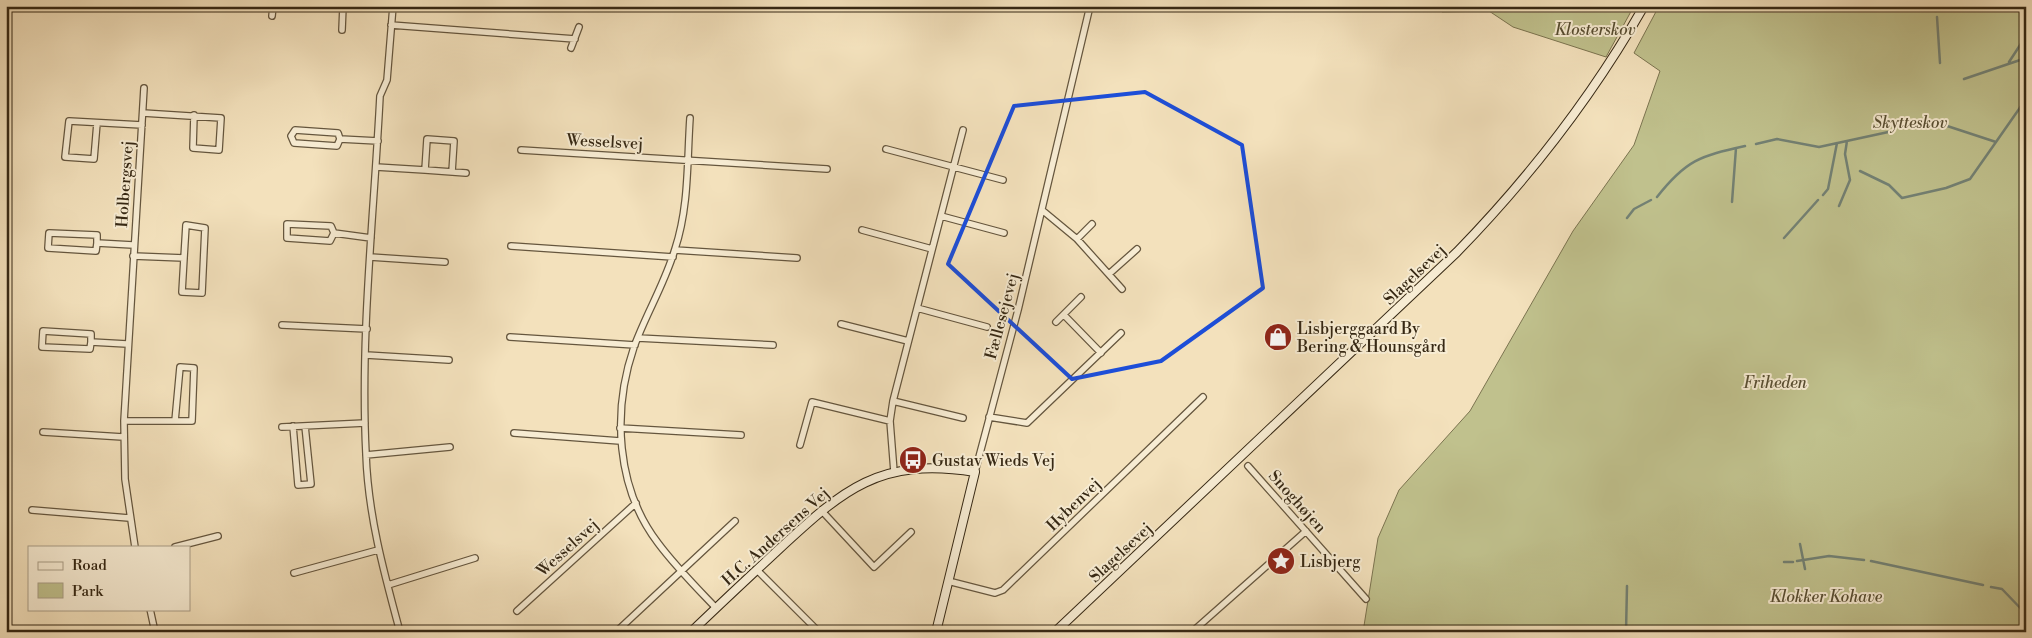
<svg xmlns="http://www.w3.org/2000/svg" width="2032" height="638" font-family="'Libre Bodoni',serif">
<rect width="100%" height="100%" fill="#f3e1bc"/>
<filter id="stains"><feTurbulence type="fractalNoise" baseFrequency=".004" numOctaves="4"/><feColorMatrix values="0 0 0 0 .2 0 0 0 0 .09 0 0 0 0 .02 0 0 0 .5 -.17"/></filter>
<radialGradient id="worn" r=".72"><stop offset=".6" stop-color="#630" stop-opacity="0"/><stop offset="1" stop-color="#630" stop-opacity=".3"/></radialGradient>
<!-- green -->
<path fill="#c0c18d" stroke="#7b7450" d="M1439,6H1634L1606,57L1513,27L1489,11L1442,12Z
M1659,6H2026V632H1363L1378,538L1399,490L1470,411L1573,231L1634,145L1660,71L1634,53Z"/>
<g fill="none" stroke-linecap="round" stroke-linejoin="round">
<!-- stream -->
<path stroke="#738174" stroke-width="2.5" d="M1936,6V11
M1937,17L1940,63
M2009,62L2026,36
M1964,79L2026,58
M1935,122L1996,142L2026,99
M1756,144L1777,139L1819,147L1893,131
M1860,171L1889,185L1902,198L1946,188L1970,179L1996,142
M1823,195L1828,189L1837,143
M1657,197C1686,160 1700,156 1745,146
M1732,202L1736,148
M1839,206L1850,180L1845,154L1847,141
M1627,218L1634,209L1651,200
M1784,238L1818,200
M1800,544L1805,569
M1797,561L1829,556L1864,560
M1871,561L1983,585
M1784,562H1793
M1991,587L2002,589L2026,614
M1626,632L1627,586"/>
<defs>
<path id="street" d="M393,6L387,80L380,96C374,215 360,335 366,454C368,515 384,573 400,632
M272,16L273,6
M391,25L575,39
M342,30L343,6
M571,48L579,27
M143,113L221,118L219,150L193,148L194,115
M690,118C687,162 689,207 675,249C665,283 646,314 634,347C612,411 616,488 658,543C675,566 696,587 716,608
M97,123L94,159L65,157L69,121L142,125
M340,139L337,146L294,143L291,136L295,130L338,133L340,139L378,141
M886,149L1003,180
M521,150L827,169
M376,167L425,170L427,139L454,141L452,172
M425,170L466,173
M1042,210L1077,239L1122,289
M941,216L1004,233
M862,230L932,249
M334,233L330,241L287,238V224L331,226L334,233L371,238
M1077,239L1092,224
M97,243V235L49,233L48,248L96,251L97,243L133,245
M511,246L673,257
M675,250L797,258
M133,256L184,258L182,292L202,293L205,228L186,225L184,258
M370,257L445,262
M1109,274L1137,249
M917,308L987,327
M1064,315L1101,353
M1056,322L1081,297
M841,324L908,341
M282,325L367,329
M510,337L635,345
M638,338L773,345
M91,342V334L43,331L42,347L90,349L91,342L127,344
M366,355L449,360
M893,401L963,418
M989,417L1027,423L1121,333
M124,421H192L194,368L180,367L175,421
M293,426L298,485L311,484L305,426
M282,427L365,423
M620,428L741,435
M43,432L123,437
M514,433L620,441
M800,445L812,402L890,421
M366,455L450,447
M1248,466L1366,599
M894,472L890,421L893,401L963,130
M975,472L1018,310L1090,6
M32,510L129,518
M821,510L874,567L911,532
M135,547L125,479L124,421L144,88
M175,547L218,536
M757,570L819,632
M294,573L378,550
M948,581L995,593L1003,590L1203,397
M388,585L475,558
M150,609L155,632
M517,611L636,503
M616,632L735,521
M1192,632L1306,531"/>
<path id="secondary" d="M691,632C719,605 748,578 777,551C844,489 879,457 975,472L936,632
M1055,632L1457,252C1530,177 1592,97 1644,6"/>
</defs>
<!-- street casing -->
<use href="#street" stroke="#65563e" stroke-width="8"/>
<!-- secondary casing -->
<use href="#secondary" stroke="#362814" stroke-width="10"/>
<!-- street -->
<use href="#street" stroke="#f7ecd3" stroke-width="5.5"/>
<!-- secondary -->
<use href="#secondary" stroke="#f7ecd3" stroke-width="8"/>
</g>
<!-- marked area -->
<path fill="none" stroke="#1d4ed8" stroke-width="4" stroke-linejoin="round" d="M1145,92L1242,145L1263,288L1161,361L1072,379L948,264L1014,106Z"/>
<!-- icons -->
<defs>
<symbol id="shop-disc" viewBox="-11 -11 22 22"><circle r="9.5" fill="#8f2418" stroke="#f7ecd3"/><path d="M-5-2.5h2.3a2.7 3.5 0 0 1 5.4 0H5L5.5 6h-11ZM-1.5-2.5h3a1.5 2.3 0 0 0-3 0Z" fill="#fff"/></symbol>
<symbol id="bus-disc" viewBox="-11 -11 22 22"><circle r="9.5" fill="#8f2418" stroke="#f7ecd3"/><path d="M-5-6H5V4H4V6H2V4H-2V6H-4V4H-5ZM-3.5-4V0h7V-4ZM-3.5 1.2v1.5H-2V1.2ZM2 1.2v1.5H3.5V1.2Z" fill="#fff"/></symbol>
<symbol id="sight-disc" viewBox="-11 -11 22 22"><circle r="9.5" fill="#8f2418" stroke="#f7ecd3"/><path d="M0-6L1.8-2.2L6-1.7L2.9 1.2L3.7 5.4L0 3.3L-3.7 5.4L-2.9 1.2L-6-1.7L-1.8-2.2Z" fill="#fff"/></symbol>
</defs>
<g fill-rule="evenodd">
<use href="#shop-disc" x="1262" y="321" width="32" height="32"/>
<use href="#bus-disc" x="897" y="444" width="32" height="32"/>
<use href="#sight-disc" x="1265" y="545" width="32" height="32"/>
</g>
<g text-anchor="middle" stroke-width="4" stroke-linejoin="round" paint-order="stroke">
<!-- park labels -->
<g font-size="16" font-style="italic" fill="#584e32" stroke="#f7ecd3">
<text x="1595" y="35">Klosterskov</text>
<text x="1910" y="128">Skytteskov</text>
<text x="1775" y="388">Friheden</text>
<text x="1826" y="602">Klokker Kohave</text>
</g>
<!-- street labels -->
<g font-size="16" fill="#362814" stroke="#f7ecd3">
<text transform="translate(605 141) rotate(3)" y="6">Wesselsvej</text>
<text transform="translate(124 184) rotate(-86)" y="6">Holbergsvej</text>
<text transform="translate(1414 274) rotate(-44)" y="6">Slagelsevej</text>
<text transform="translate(1001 316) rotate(-75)" y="6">Fællesejevej</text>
<text transform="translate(1298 501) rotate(48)" y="6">Snoghøjen</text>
<text transform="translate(1073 504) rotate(-44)" y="6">Hybenvej</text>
<text transform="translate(775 536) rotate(-42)" y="6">H.C. Andersens Vej</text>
<text transform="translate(567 547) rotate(-42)" y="6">Wesselsvej</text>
<text transform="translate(1120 552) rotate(-43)" y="6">Slagelsevej</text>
</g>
<!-- poi labels -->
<g font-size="16" fill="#362814" stroke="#f7ecd3" text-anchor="start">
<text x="1297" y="334">Lisbjerggaard By<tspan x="1297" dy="18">Bering &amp; Hounsgård</tspan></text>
<text x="932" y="466">Gustav Wieds Vej</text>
<text x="1300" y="567">Lisbjerg</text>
</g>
</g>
<!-- margin -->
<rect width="2032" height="638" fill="none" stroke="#f3e1bc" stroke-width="25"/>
<rect x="8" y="8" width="2017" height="623" fill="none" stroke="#362814" stroke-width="2.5"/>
<rect x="12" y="12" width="2007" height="613" fill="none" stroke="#362814"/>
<!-- legend -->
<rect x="28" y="546" width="162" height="65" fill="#f7ecd3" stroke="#aa9e87"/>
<rect x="38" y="562" width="25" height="8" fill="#f7ecd3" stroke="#aa9e87"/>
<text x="72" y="570" font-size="15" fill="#362814">Road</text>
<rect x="38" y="583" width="25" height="15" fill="#c0c18d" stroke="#aa9e87"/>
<text x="72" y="596" font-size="15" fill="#362814">Park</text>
<rect width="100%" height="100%" filter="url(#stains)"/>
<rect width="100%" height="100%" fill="url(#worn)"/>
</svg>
